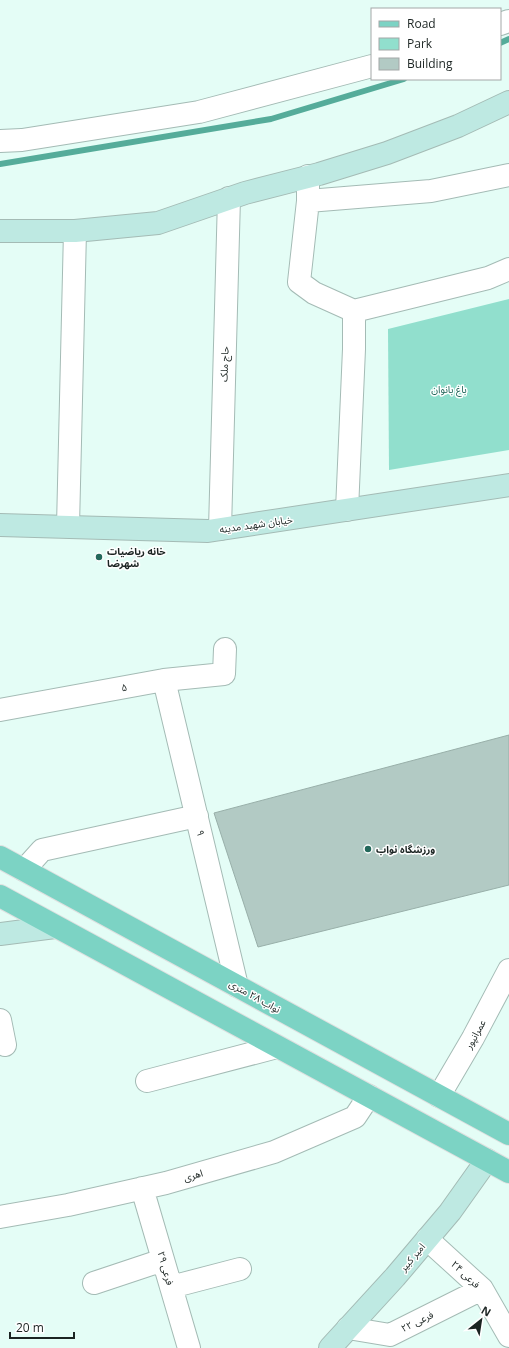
<svg xmlns="http://www.w3.org/2000/svg" width="509" height="1348" font-family="'Open Sans','Noto Sans Arabic',sans-serif">
<rect width="100%" height="100%" fill="#e4fdf6"/>
<!-- green -->
<path fill="#91dfcd" d="M509,299V450L389,470L388,329Z"/>
<g fill="none" stroke-linecap="round" stroke-linejoin="round">
<!-- stream -->
<path stroke="#55ac9a" stroke-width="6" d="M500,43L509,39
M0,164L271,119L404,79"/>
</g>
<!-- building -->
<path fill="#b2cac4" stroke="#98afa9" d="M509,735V885L258,947L214,813Z"/>
<g fill="none" stroke-linecap="round" stroke-linejoin="round">
<defs>
<path id="street" d="M500,24L509,21
M0,141L22,140L199,112L372,66
M308,176V201L299,282L314,293L354,311L488,278L509,269
M308,201L431,191L509,175
M347,510L354,349V311
M68,526L75,231
M220,529L229,198
M164,680L237,986
M0,710L164,680L224,674L225,649
M24,870L42,850L197,816
M0,1020L5,1045
M147,1081L277,1047
M439,1096L473,1038L509,970
M142,1188L189,1348
M0,1217L68,1205L166,1183L274,1152L355,1117L369,1096
M427,1239L482,1289L509,1336
M94,1283L163,1260
M171,1287L240,1269
M348,1328L390,1335L482,1289"/>
<path id="secondary" d="M0,231H75L158,223L245,193L319,174L387,153L458,126L509,102
M0,525L208,531L509,485
M0,934L55,927
M330,1348L395,1277L450,1212L487,1160"/>
<path id="primary" d="M0,857L509,1134
M0,896L509,1172"/>
</defs>
<!-- street casing -->
<use href="#street" stroke="#a4bbb5" stroke-width="24"/>
<!-- secondary casing -->
<use href="#secondary" stroke="#a4bbb5" stroke-width="24"/>
<!-- primary casing -->
<use href="#primary" stroke="#dfe0e0" stroke-width="24"/>
<!-- street -->
<use href="#street" stroke="#fff" stroke-width="22"/>
<!-- secondary -->
<use href="#secondary" stroke="#bee9e2" stroke-width="22"/>
<!-- primary -->
<use href="#primary" stroke="#7cd3c4" stroke-width="22"/>
</g>
<!-- markers -->
<g fill="#23685b" stroke="#fff" stroke-width="1.5">
<circle cx="99" cy="557" r="4"/>
<circle cx="368" cy="849" r="4"/>
</g>
<g text-anchor="middle" stroke-width="3" stroke-linejoin="round" paint-order="stroke">
<!-- street labels -->
<g font-size="10" fill="#1b2422" stroke="#fff">
<text transform="translate(224 364) rotate(-88)" y="4">حاج ملک</text>
<text transform="translate(256 524) rotate(-8)" y="4">خیابان شهید مدینه</text>
<text transform="translate(124 687) rotate(-11)" y="4">۵</text>
<text transform="translate(201 833) rotate(77)" y="4">۹</text>
<text transform="translate(255 996) rotate(29)" y="4">نواب ۲۸ متری</text>
<text transform="translate(475 1034) rotate(-61)" y="4">عمرانپور</text>
<text transform="translate(193 1175) rotate(-16)" y="4">اهری</text>
<text transform="translate(412 1257) rotate(-50)" y="4">امیر کبیر</text>
<text transform="translate(166 1268) rotate(74)" y="4">فرعی ۲۹</text>
<text transform="translate(466 1274) rotate(43)" y="4">فرعی ۲۴</text>
<text transform="translate(417 1321) rotate(-26)" y="4">فرعی ۲۲</text>
</g>
<!-- park labels -->
<g font-size="10" fill="#1c6255" stroke="#fff">
<text x="449" y="393">باغ بانوان</text>
</g>
<!-- poi labels -->
<g font-size="10" font-weight="bold" fill="#1b2422" stroke="#fff" text-anchor="start">
<text x="107" y="555">خانه ریاضیات<tspan x="107" dy="12">شهرضا</tspan></text>
<text x="376" y="853">ورزشگاه نواب</text>
</g>
</g>
<!-- legend -->
<rect x="371" y="8" width="130" height="72" fill="#ffffff" stroke="#a4a7a7"/>
<rect x="379" y="21" width="20" height="6" fill="#7cd3c4" stroke="#a4a7a7"/>
<text x="407" y="28" font-size="12" fill="#1b2422">Road</text>
<rect x="379" y="38" width="20" height="12" fill="#91dfcd" stroke="#a4a7a7"/>
<text x="407" y="48" font-size="12" fill="#1b2422">Park</text>
<rect x="379" y="58" width="20" height="12" fill="#b2cac4" stroke="#a4a7a7"/>
<text x="407" y="68" font-size="12" fill="#1b2422">Building</text>
<!-- north arrow -->
<g transform="translate(481 1320) rotate(30)" stroke="#ffffff" stroke-width="3" paint-order="stroke">
<path d="M0-3L7 15L0 10L-7 15Z" fill="#1b2422"/>
<text y="-6" font-size="11" font-weight="bold" text-anchor="middle" fill="#1b2422">N</text>
</g>
<!-- scale -->
<path d="M10 1332v6h64v-6" fill="none" stroke="#1b2422" stroke-width="2"/>
<text x="16" y="1332" font-size="12" fill="#1b2422" stroke="#ffffff" stroke-width="3" paint-order="stroke">20 m</text>
</svg>
